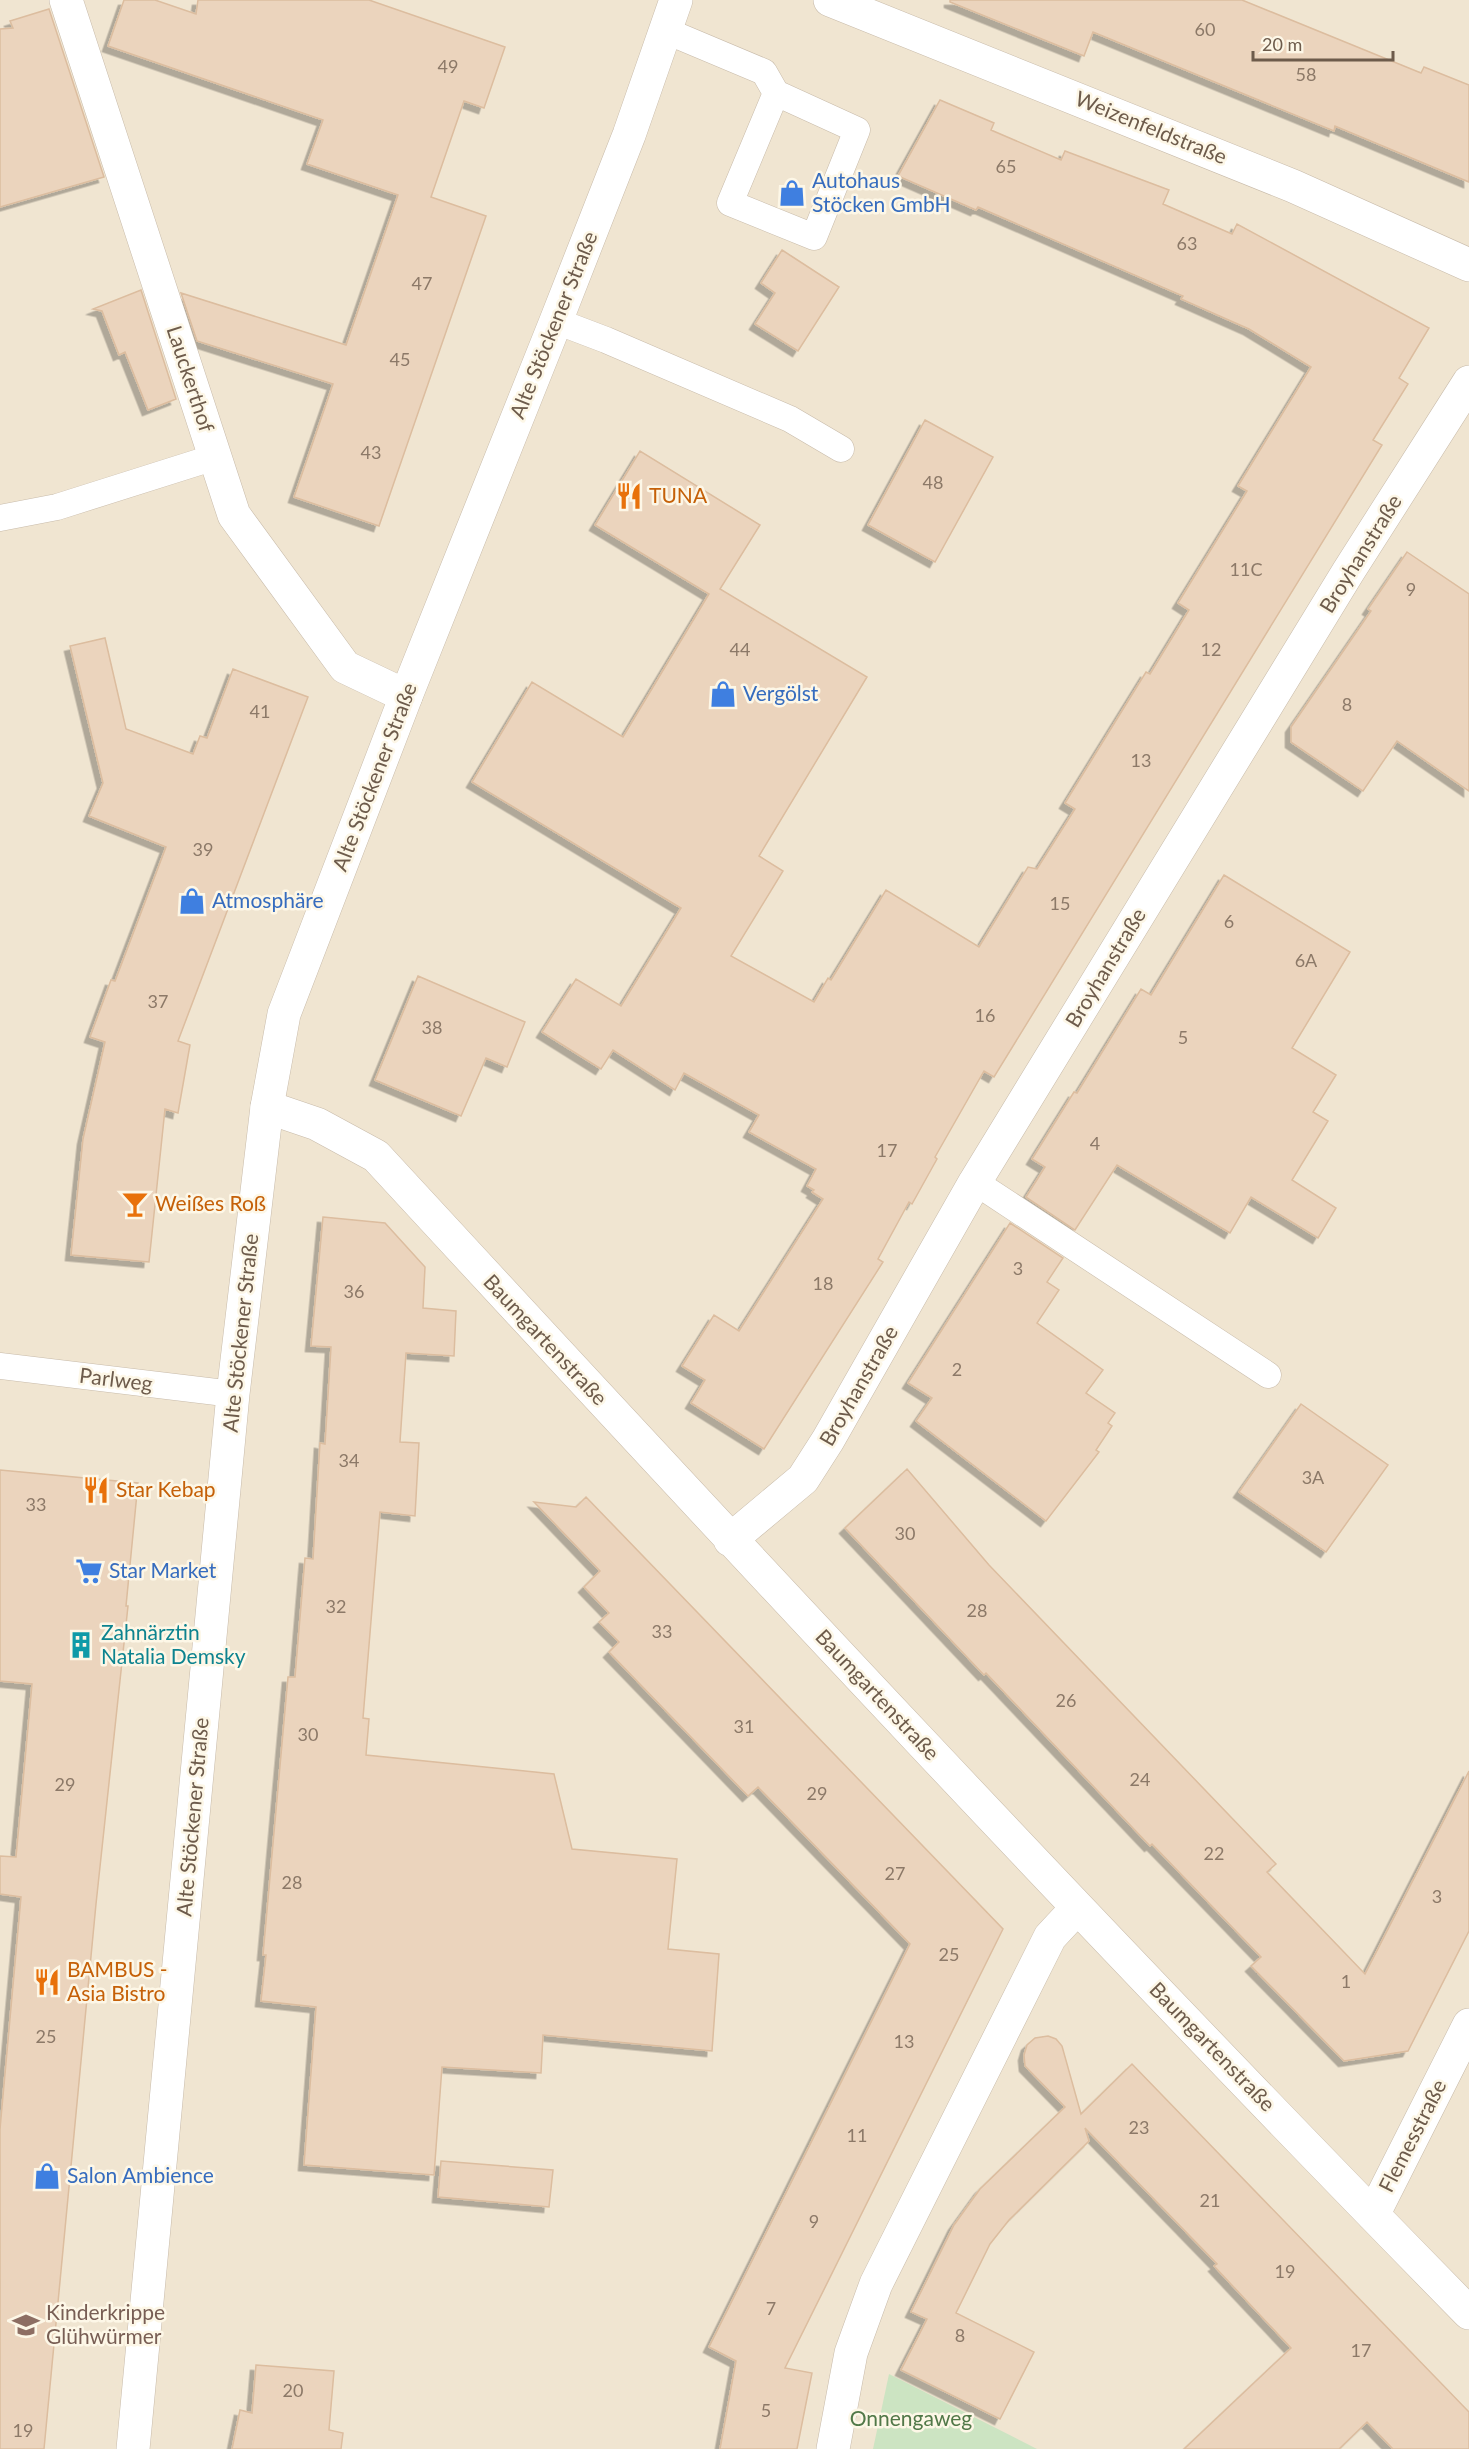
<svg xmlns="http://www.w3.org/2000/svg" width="1469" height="2449" font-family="Lato,sans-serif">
<defs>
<filter id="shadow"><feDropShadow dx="-5.5" dy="5.5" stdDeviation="0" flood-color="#0004"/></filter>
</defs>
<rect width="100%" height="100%" fill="#f9f3e2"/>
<!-- residential -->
<path fill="#f0e5d1" d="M0,0H1469V2449H0Z"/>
<!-- green -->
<path fill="#cce4c2" d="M889,2374L1037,2449H873Z"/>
<!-- building -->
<path fill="#ebd4bd" stroke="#dcbd9f" stroke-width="1.5" filter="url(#shadow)" d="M124,0H155L196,14L198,0H369L505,47L484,108L464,101L431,197L486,216L379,526L294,497L333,384L197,341L181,293L346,345L398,195L307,164L323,120L108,46Z
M950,0H1242L1421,73L1424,67L1469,85V182L1335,126L1334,131L1093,32L1084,56L950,2Z
M49,9L104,177L0,207V29L13,28L10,21Z
M940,100L994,123L991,130L1061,160L1065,151L1169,190L1163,204L1232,234L1237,224L1429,328L1399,378L1408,384L1373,440L1382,445L994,1077L984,1071L935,1157L937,1159L912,1204L909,1202L878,1259L883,1262L764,1449L691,1403L705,1380L682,1366L714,1315L739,1331L823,1199L812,1192L814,1190L807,1186L816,1169L749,1132L759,1115L684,1073L675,1090L613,1050L601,1069L542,1032L576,979L621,1006L681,908L472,782L532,682L623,737L709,594L595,525L640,451L760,525L720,589L867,677L759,856L783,871L731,956L814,1002L828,978L831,980L886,890L979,947L1028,867L1037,869L1075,809L1065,803L1146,672L1150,674L1189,610L1178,603L1247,491L1238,486L1311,367L1249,329L1181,299L1183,296L978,207L976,210L898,176Z
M782,250L839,287L798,351L755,324L775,293L761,283Z
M141,290L176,399L148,410L125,352L119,355L102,311L93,309Z
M925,420L993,457L935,562L868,525Z
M1407,552L1469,594V791L1397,741L1363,791L1291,742V727L1371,611L1368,609Z
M105,638L126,729L193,754L200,736L207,738L233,669L308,697L178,1041L190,1045L178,1113L165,1109L149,1262L71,1255L83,1139L105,1042L90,1037L111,980L115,981L166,847L89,816L103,783L70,646Z
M1224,875L1350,952L1292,1048L1336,1075L1313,1112L1328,1121L1292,1180L1336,1208L1318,1238L1251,1197L1230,1233L1117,1165L1075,1230L1026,1197L1045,1167L1032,1159L1074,1092L1077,1093L1141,989L1151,995Z
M418,976L525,1022L507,1067L486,1058L461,1116L375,1080Z
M323,1217L385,1223L425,1267L423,1308L456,1311L454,1356L406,1353L400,1442L419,1443L415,1516L380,1512L363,1718L369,1719L366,1755L554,1774L572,1849L677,1859L668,1949L719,1954L712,2051L543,2035L541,2073L442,2067L434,2175L304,2165L316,2007L261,2001L266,1955H263L288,1677H295L305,1558L313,1559L320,1443L325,1444L331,1347L311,1346Z
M1010,1223L1063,1258L1047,1282L1059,1290L1037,1323L1103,1370L1086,1393L1115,1413L1108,1423L1112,1426L1096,1450L1099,1452L1046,1521L916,1421L932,1398L908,1383Z
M1301,1404L1388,1465L1326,1552L1239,1492Z
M907,1469L989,1565L1276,1864L1267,1872L1365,1974L1469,1771V1931L1408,2051L1344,2061L1251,1966L1261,1957L1152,1844L1150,1846L986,1673L984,1675L845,1528Z
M0,1470L138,1483L126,1606H128L96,1904L44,2449H0V2129L21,1897L0,1894V1856L16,1857L32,1684L0,1681Z
M586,1497L1003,1929L785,2368L812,2373L797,2449H720L736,2361L709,2347L910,1944L758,1787L748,1796L609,1652L619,1642L599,1622L609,1613L584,1587L600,1571L534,1502L576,1507Z
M1048,2036L1056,2039L1062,2046L1081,2114L1132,2064L1469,2412V2449H1393L1367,2422L1339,2449H1184L1291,2348L1214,2266L1217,2264L1085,2128L1089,2141L1009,2220L990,2244L956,2313L1034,2352L1000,2419L901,2370L927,2319L911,2312L954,2225L980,2189L1065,2107L1025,2066L1024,2055L1027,2045L1035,2038Z
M441,2161L553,2170L549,2207L438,2197Z
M256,2365L334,2371L329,2430L343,2433L341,2449H232L240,2410L252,2413Z"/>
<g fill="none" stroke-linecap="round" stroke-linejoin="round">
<defs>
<path id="service" d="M664,30L764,72L776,93L857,130L814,237L730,203L776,93
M556,321L606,340L790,419L841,449
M0,518L57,507L215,457
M975,1182L1268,1375
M0,1366L233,1394"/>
<path id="minor" d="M66,0L234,515L345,667L406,696
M830,0L1293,186L1469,265
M267,1107L317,1124L376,1156C736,1546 1097,1934 1469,2313
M730,1540L803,1479L828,1440L975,1182L1348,572L1469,382
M1373,2215L1469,2025
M833,2449L851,2353L876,2284L1050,1937L1077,1908"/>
<path id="tertiary" d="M133,2449L233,1394L267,1107L284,1014L406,696L556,321L629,135L676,0"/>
</defs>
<!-- service casing -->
<use href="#service" stroke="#c8bbaa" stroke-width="27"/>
<!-- minor casing -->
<use href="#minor" stroke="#c8bbaa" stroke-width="34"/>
<!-- tertiary casing -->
<use href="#tertiary" stroke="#c8bbaa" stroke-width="34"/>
<!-- service -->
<use href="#service" stroke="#fff" stroke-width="26"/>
<!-- minor -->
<use href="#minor" stroke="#fff" stroke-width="33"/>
<!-- tertiary -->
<use href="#tertiary" stroke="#fff" stroke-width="33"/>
</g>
<!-- icons -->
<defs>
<symbol id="shop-bare" viewBox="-9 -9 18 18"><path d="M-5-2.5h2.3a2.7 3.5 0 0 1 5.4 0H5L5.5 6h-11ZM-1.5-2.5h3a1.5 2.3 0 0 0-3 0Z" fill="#3f7fe0" stroke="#fdf7e7" stroke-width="2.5" paint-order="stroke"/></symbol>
<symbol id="restaurant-bare" viewBox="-9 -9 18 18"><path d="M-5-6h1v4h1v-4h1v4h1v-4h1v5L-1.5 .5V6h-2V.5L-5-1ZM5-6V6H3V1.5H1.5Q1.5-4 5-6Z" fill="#e8710a" stroke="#fdf7e7" stroke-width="2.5" paint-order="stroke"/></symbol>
<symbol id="bar-bare" viewBox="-9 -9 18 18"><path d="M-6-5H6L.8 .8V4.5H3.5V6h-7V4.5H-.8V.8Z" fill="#e8710a" stroke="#fdf7e7" stroke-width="2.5" paint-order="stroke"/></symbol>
<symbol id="supermarket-bare" viewBox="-9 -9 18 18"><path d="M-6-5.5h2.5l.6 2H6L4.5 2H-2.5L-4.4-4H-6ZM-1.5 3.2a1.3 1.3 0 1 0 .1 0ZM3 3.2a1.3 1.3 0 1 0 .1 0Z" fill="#3f7fe0" stroke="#fdf7e7" stroke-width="2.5" paint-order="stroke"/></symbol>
<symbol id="building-bare" viewBox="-9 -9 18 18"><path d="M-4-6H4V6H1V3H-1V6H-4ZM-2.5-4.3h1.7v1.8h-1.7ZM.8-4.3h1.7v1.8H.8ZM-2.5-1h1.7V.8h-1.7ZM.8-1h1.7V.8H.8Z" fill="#0f9aa8" stroke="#fdf7e7" stroke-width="2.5" paint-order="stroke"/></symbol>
<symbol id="school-bare" viewBox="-9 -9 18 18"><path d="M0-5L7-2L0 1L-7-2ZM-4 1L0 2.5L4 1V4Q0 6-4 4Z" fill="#8d6e63" stroke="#fdf7e7" stroke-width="2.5" paint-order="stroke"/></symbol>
</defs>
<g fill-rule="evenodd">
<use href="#shop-bare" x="773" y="174" width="38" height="38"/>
<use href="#restaurant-bare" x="610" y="477" width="38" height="38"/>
<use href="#shop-bare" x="704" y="675" width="38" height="38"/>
<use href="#shop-bare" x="173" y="882" width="38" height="38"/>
<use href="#bar-bare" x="116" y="1185" width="38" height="38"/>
<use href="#restaurant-bare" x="77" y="1471" width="38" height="38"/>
<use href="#supermarket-bare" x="70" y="1552" width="38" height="38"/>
<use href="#building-bare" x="62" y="1626" width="38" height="38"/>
<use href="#restaurant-bare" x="28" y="1963" width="38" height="38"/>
<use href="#shop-bare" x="28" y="2157" width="38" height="38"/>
<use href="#school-bare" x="7" y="2306" width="38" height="38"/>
</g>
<g text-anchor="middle" stroke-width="5" stroke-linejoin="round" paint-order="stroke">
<!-- number labels -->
<g font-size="18" fill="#8c7968">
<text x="1205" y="36">60</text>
<text x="448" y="73">49</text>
<text x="1306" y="81">58</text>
<text x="1006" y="173">65</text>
<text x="1187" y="250">63</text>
<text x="422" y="290">47</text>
<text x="400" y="366">45</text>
<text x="371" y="459">43</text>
<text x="933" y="489">48</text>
<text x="1246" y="576">11C</text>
<text x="1411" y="596">9</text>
<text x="740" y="656">44</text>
<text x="1211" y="656">12</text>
<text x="1347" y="711">8</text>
<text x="260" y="718">41</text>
<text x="1141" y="767">13</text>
<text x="203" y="856">39</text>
<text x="1060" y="910">15</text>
<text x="1229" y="928">6</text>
<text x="1306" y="967">6A</text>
<text x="158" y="1008">37</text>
<text x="985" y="1022">16</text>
<text x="432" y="1034">38</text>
<text x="1183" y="1044">5</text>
<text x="1095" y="1150">4</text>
<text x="887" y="1157">17</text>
<text x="1018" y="1275">3</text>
<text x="823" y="1290">18</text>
<text x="354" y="1298">36</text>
<text x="957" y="1376">2</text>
<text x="349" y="1467">34</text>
<text x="1313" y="1484">3A</text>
<text x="36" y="1511">33</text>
<text x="905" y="1540">30</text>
<text x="336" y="1613">32</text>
<text x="977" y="1617">28</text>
<text x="662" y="1638">33</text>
<text x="1066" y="1707">26</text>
<text x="744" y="1733">31</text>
<text x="308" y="1741">30</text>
<text x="1140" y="1786">24</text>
<text x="65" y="1791">29</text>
<text x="817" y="1800">29</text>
<text x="1214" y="1860">22</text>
<text x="895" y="1880">27</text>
<text x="292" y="1889">28</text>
<text x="1437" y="1903">3</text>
<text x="949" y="1961">25</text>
<text x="1346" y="1988">1</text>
<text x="46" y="2043">25</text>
<text x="904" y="2048">13</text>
<text x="1139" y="2134">23</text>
<text x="857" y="2142">11</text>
<text x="1210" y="2207">21</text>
<text x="814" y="2228">9</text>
<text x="1285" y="2278">19</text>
<text x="771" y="2315">7</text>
<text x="960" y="2342">8</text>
<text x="1361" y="2357">17</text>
<text x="293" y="2397">20</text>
<text x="766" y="2417">5</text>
<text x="23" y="2437">19</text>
</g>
<!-- street labels -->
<g font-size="21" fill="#6d5b4b" stroke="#fdf7e7">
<text transform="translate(1151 128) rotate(22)" y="7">Weizenfeldstraße</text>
<text transform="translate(554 325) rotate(-68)" y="7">Alte Stöckener Straße</text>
<text transform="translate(190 379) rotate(72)" y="7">Lauckerthof</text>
<text transform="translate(1361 554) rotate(-58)" y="7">Broyhanstraße</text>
<text transform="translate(375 777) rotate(-69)" y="7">Alte Stöckener Straße</text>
<text transform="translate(1106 968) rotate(-59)" y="7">Broyhanstraße</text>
<text transform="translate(241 1333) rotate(-84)" y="7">Alte Stöckener Straße</text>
<text transform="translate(545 1340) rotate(47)" y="7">Baumgartenstraße</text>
<text transform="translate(116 1380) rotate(7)" y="7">Parlweg</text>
<text transform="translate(859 1386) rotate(-60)" y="7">Broyhanstraße</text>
<text transform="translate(877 1695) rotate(47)" y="7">Baumgartenstraße</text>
<text transform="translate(193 1817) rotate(-85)" y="7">Alte Stöckener Straße</text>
<text transform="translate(1212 2047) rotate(46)" y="7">Baumgartenstraße</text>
<text transform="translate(1413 2136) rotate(-63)" y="7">Flemesstraße</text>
</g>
<!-- shop labels -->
<g font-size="21" fill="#366cbe" stroke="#fdf7e7" text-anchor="start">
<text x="812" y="188">Autohaus<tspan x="812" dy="24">Stöcken GmbH</tspan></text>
<text x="743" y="701">Vergölst</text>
<text x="212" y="908">Atmosphäre</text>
<text x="109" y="1578">Star Market</text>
<text x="67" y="2183">Salon Ambience</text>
</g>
<!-- food labels -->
<g font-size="21" fill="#c56008" stroke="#fdf7e7" text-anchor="start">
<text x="649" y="503">TUNA</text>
<text x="155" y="1211">Weißes Roß</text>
<text x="116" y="1497">Star Kebap</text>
<text x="67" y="1977">BAMBUS -<tspan x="67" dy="24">Asia Bistro</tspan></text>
</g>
<!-- culture labels -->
<g font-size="21" fill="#0d838f" stroke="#fdf7e7" text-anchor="start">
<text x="101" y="1640">Zahnärztin<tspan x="101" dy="24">Natalia Demsky</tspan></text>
</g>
<!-- education labels -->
<g font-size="21" fill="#785e54" stroke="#fdf7e7" text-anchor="start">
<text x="46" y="2320">Kinderkrippe<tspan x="46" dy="24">Glühwürmer</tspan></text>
</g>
<!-- park labels -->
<g font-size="21" fill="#517848" stroke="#fdf7e7">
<text x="911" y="2426">Onnengaweg</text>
</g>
</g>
<!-- scale -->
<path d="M1253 51v9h140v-9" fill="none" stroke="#6d5b4b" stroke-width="3"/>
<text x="1262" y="51" font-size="18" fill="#6d5b4b" stroke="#fdf7e7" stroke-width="4.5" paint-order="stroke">20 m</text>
</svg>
